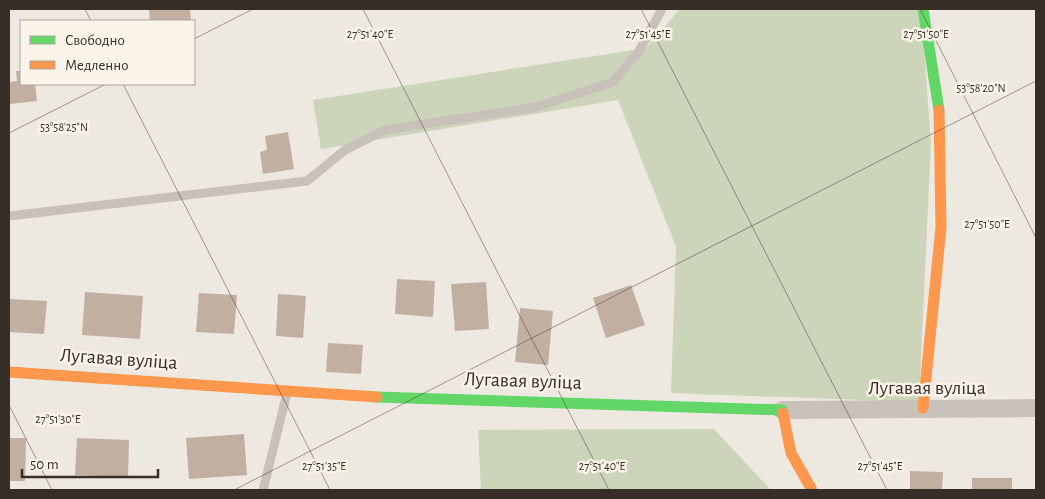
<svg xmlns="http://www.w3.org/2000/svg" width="1045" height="499" font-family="'Alegreya Sans',sans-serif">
<rect width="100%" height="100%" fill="#ede9e1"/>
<!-- green -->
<path fill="#ccd4ba" d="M680,9H921L931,143L919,402L671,393L676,247L618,100L321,149L313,100L646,48Z
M714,429L771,490H481L478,430Z"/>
<!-- building -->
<path fill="#c2afa2" d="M149,9H190L191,21H150Z
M16,71H21V84H35L37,101L10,104L9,82L17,81Z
M288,132L294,169L263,174L260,152L267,150L265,136Z
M397,279L435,281L433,317L395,314Z
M486,282L489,329L455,331L451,284Z
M631,285L645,325L606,338L593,298Z
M85,292L143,296L140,339L82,335Z
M199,293L237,295L234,334L196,332Z
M278,294L306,296L303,338L276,336Z
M9,299L47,301L44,334L9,332Z
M520,308L553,311L548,365L515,362Z
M328,343L363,345L361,374L326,372Z
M244,434L247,475L189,479L186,438Z
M9,438H26L25,481H9Z
M77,438L129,440L128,477L75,475Z
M910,471L943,472L942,490H910Z
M972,478H1012V490H972Z"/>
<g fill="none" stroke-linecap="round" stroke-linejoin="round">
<!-- lane -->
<path stroke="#c7c1b9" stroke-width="9" d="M9,216L307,181L345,150L385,130L536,107L613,82L639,51L662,9
M263,490L287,393"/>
<!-- street -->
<path stroke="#c7c1b9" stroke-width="18" d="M782,410L1036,408"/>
<!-- fast -->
<path stroke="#63d668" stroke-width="11" d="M923,9L939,110
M377,397L782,410L783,413"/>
<!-- slow -->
<path stroke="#ff974d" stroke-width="11" d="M9,372L377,397
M923,408L941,227L939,110
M783,413L791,453L812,490"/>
</g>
<!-- ticks -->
<path fill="none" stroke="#382e28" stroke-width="1" stroke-opacity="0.45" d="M85,9L91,21M363,9L609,490M641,9L887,490M920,9L1036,238M194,39L253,9M123,84L330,490M9,133L106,84M9,405L52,490M234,490L1036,81"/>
<g text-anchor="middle" stroke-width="5" stroke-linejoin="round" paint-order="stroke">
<!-- street labels -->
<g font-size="20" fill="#382e28" stroke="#faf4e8">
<text transform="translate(119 358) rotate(4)" y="7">Лугавая вуліца</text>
<text transform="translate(523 380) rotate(2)" y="7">Лугавая вуліца</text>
<text x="927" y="394">Лугавая вуліца</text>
</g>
</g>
<g font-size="12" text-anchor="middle" fill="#382e28" stroke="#faf4e8" stroke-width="5" stroke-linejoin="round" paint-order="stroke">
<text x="370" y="38">27°51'40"E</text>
<text x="648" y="38">27°51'45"E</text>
<text x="926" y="38">27°51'50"E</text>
<text x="981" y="92">53°58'20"N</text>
<text x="64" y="131">53°58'25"N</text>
<text x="987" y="228">27°51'50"E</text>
<text x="58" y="423">27°51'30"E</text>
<text x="324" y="470">27°51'35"E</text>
<text x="602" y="470">27°51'40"E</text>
<text x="880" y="470">27°51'45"E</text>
</g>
<!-- border -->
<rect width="1045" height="499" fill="none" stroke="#382e28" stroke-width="20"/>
<!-- legend -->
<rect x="20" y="20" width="175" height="65" fill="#faf4e8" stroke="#aca59b"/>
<rect x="30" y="36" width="25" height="8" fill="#63d668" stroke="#aca59b"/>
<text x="65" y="45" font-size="15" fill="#382e28">Свободно</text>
<rect x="30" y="61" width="25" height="8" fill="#ff974d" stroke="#aca59b"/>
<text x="65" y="70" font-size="15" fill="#382e28">Медленно</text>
<!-- scale -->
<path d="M22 469v8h136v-8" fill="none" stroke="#382e28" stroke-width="2.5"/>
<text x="30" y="469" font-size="15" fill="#382e28" stroke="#faf4e8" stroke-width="4" paint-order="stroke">50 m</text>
</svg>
